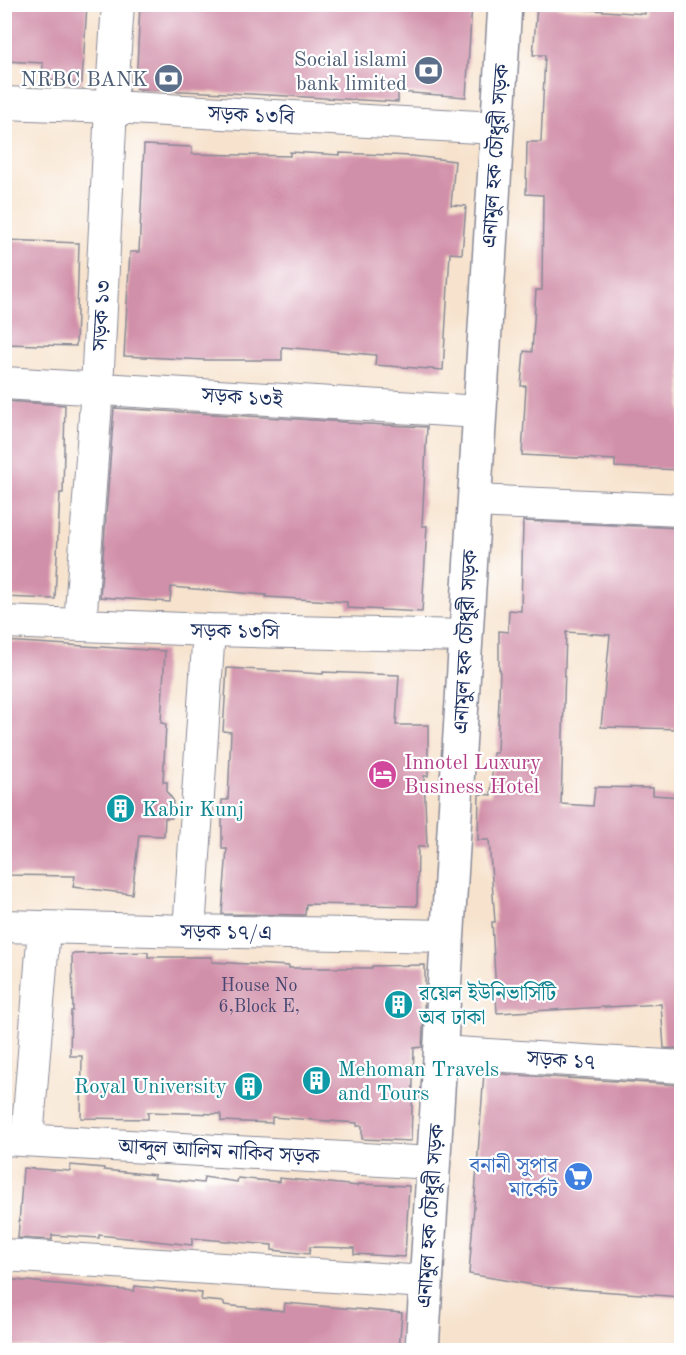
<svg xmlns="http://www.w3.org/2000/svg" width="686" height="1355" font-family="'Old Standard TT','Noto Serif Bengali',serif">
<rect width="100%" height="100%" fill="#fff"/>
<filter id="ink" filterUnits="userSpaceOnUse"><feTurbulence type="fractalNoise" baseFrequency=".0167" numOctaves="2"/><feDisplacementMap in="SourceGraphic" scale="12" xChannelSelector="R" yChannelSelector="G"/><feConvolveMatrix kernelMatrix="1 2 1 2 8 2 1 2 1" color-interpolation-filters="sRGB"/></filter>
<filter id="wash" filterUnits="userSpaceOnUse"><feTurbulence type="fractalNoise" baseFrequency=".008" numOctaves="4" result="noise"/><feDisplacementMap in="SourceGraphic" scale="24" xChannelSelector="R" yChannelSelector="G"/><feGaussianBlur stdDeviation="1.35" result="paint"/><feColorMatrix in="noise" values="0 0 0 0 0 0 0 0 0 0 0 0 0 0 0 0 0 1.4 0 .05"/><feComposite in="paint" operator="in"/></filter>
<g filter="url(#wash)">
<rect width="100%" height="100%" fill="#f7e3cd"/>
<g id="blocks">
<!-- building -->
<path fill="#d190a9" d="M4,4H87L82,83L42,80L43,63L4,61Z
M140,4H472L466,97L398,92V102L250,94L136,89Z
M537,6L645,14V7L681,8V470L615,467V460L522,455L526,386H521L524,351L532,352L536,290H542L543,195L526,194L527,142H541L545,55H533Z
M144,145L192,147V154L290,156V152L340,155V153L412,156L455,161L451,205L466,206L462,254L450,253L443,370L375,365L376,355L282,347V360H206L124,356L130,252H139Z
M5,240L79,243L76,346L4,344Z
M4,401L65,405L63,493H60L55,599L4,597Z
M114,408L347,422V423L427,427L422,526H427L422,612L347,608V602L266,597V595L171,587L170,602L100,597Z
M523,521L681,528V729L601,727L610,635L566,632L561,804L593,806L595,787L653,788V795L681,797L680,858H681V1049L664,1048L661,1004L497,1013L492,922H495L489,840H478L479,794L491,795L493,753H497L500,669H499V631L508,632L509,610L521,611Z
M4,641L165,651L161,723L166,724L163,782H167V792L173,800L172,818H165L164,836L139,835L132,894L73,887L75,876L4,875Z
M227,668L323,674V672L399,675L396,725H428V776H424L427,847H418L417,906L306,904L305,915L222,914L227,849H222V800H228L231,732L223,731Z
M148,952V957H212V962L289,966V968H372V966L425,965V990L422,1047L414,1048L411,1141L362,1139V1126H357V1123L272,1117V1123L221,1121V1114L148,1112V1119L81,1118L82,1056H70L71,1011H73L72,954Z
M484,1073L681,1085V1297L545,1287L469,1274Z
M70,1165L104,1168V1170L155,1175L154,1178L203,1183L204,1177L237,1182L238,1178L279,1182V1178L358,1186V1184L409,1186L405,1257L354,1254V1248L310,1247L309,1254L272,1250V1245L192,1238V1245L99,1235V1238L52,1235V1240L18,1238L23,1168L70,1171Z
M4,1279L134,1291L135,1286L202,1293L201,1300L224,1302V1305L284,1311L285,1303L402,1313L399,1350H38V1348L4,1346Z"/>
</g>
</g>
<g filter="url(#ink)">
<use href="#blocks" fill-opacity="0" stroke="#898996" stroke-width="1.5"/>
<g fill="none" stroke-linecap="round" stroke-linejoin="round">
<defs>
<path id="street" d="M4,103L111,107L497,128
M4,383L480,412
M474,501L682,510
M4,622L209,630L466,636
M80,625L97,388L111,107L118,4
M4,926L189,931L447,936
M189,931L209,630
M440,1052L682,1067
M4,1139L433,1163
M27,1140L44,928
M4,1255L426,1282"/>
<path id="secondary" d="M422,1350L505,4"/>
</defs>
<!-- street casing -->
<use href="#street" stroke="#898996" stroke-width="34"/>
<!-- secondary casing -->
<use href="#secondary" stroke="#898996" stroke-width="36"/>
<!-- street -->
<use href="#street" stroke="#fff" stroke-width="32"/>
<!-- secondary -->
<use href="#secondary" stroke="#fff" stroke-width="33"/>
</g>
</g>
<!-- icons -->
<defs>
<symbol id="bank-disc" viewBox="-11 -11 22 22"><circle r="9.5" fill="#5c6f8a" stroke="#fff"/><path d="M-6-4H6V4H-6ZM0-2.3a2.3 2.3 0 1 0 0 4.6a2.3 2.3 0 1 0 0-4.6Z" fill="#fff"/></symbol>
<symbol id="hotel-disc" viewBox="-11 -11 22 22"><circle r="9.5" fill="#d1479c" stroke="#fff"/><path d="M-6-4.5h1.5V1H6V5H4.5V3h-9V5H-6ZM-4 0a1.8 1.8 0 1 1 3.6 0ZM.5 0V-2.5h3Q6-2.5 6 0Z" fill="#fff"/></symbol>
<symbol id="building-disc" viewBox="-11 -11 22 22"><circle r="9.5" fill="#0f9aa8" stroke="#fff"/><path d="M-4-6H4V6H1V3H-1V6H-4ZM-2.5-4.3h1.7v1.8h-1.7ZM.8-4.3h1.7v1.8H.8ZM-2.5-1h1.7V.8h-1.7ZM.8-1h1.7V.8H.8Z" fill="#fff"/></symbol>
<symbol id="supermarket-disc" viewBox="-11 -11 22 22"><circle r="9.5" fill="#3f7fe0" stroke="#fff"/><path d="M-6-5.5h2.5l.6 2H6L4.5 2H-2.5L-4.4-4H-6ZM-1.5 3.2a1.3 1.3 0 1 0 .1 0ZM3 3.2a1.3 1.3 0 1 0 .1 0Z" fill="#fff"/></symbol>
</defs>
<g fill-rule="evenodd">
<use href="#bank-disc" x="412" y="54" width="33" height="33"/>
<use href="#bank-disc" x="152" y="62" width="33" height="33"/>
<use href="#hotel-disc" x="366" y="758" width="33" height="33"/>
<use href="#building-disc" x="104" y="792" width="33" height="33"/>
<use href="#building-disc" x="382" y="988" width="33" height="33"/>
<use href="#building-disc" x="300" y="1064" width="33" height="33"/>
<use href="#building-disc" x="232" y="1070" width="33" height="33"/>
<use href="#supermarket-disc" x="562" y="1160" width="33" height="33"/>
</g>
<g text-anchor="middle" stroke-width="4.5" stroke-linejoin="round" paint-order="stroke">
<!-- number labels -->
<g font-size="18" fill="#484771">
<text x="259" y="991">House No<tspan x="259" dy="21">6,Block E,</tspan></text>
</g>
<!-- service labels -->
<g font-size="21" fill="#4e5e75" stroke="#fff" text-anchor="end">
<text x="407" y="66">Social islami<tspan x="407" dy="24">bank limited</tspan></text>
<text x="148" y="86">NRBC BANK</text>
</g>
<!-- street labels -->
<g font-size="21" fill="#1b2f5e" stroke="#fff">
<text transform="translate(251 115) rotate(3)" y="7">সড়ক ১৩বি</text>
<text transform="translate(495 156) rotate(-86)" y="7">এনামুল হক চৌধুরী সড়ক</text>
<text transform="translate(101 315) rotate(-87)" y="7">সড়ক ১৩</text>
<text transform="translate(242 397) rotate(4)" y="7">সড়ক ১৩ই</text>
<text transform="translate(235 631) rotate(1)" y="7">সড়ক ১৩সি</text>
<text transform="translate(465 642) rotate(-87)" y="7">এনামুল হক চৌধুরী সড়ক</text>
<text transform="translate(226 932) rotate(1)" y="7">সড়ক ১৭/এ</text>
<text transform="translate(561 1060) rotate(4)" y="7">সড়ক ১৭</text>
<text transform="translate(219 1151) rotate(3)" y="7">আব্দুল আলিম নাকিব সড়ক</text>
<text transform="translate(430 1216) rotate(-86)" y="7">এনামুল হক চৌধুরী সড়ক</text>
</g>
<!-- hotel labels -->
<g font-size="21" fill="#b23c85" stroke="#fff" text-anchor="start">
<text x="404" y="769">Innotel Luxury<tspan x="404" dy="24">Business Hotel</tspan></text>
</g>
<!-- culture labels -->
<g font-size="21" fill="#0d838f" stroke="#fff" text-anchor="start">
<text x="142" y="816">Kabir Kunj</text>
<text x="419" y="1000">রয়েল ইউনিভার্সিটি<tspan x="419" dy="24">অব ঢাকা</tspan></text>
<text x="338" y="1076">Mehoman Travels<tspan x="338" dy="24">and Tours</tspan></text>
<text x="227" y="1093" text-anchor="end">Royal University</text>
</g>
<!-- shop labels -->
<g font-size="21" fill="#366cbe" stroke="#fff" text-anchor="end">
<text x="558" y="1172">বনানী সুপার<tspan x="558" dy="24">মার্কেট</tspan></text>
</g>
</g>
<!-- margin -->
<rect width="686" height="1355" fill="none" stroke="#fff" stroke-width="24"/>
</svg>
